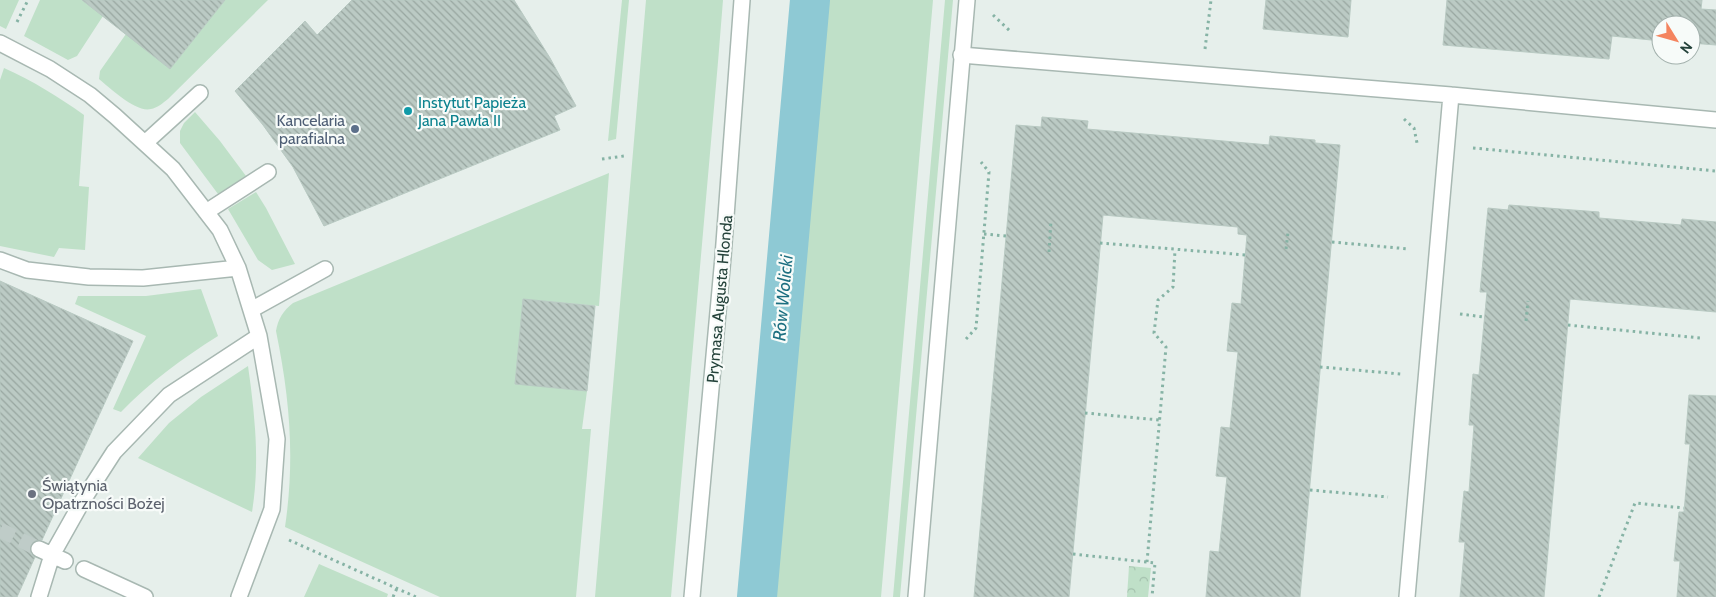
<svg xmlns="http://www.w3.org/2000/svg" width="1716" height="597" font-family="Cabin,sans-serif">
<defs>
<pattern id="park-crowns" width="20" height="18" patternUnits="userSpaceOnUse" patternTransform="scale(1.25)"><rect width="20" height="18" fill="#bfe0c8"/><path d="M2 6a3 3 0 1 1 6 0M12 15a3 3 0 1 1 6 0" fill="none" stroke="#a4c1ad"/></pattern>
<pattern id="building-back-hatch" width="6" height="6" patternUnits="userSpaceOnUse" patternTransform="scale(1.25)"><rect width="6" height="6" fill="#bbcac4"/><path d="M-1 5l2 2M0 0l6 6M5-1l2 2" fill="none" stroke="#98a6a0"/></pattern>
</defs>
<rect width="100%" height="100%" fill="#e6efeb"/>
<!-- grass -->
<path fill="#bfe0c8" d="M0,0H19L6,29L0,26Z
M40,0H82L103,16L77,56L68,60L24,36Z
M225,0H268L168,99C163,103 157,108 151,109C136,113 110,88 99,79L100,71L126,34L170,69Z
M622,0H629L616,139L608,141Z
M646,0H723L718,62L671,597H595Z
M829,0H933L881,597H775Z
M945,0H953L900,597H893Z
M4,68C33,81 59,97 84,115L79,186L89,187L85,250L59,248L54,257L0,246V80Z
M195,112L220,141L246,176L218,194L180,143V131L184,123Z
M609,173L599,306L523,299L515,383L587,391L582,429H591L576,597H440L285,527C295,459 290,399 276,331C278,319 283,311 293,303Z
M256,192L266,208L295,264L272,270L258,260L228,209Z
M201,289L218,336C183,358 150,382 121,412L113,409L146,336L75,304L78,296H146Z
M248,366C255,415 260,463 252,512L138,458L169,423L201,397Z
M319,564L388,594L387,597H304Z"/>
<!-- park -->
<path fill="url(#park-crowns)" d="M1129,566L1151,568L1148,597H1127Z"/>
<g fill="none" stroke-linecap="round" stroke-linejoin="round">
<!-- canal -->
<path stroke="#8ec9d4" stroke-width="40" d="M757,597L810,0"/>
</g>
<!-- building -->
<path fill="url(#building-back-hatch)" stroke="#b8c9c2" d="M82,0H225L170,69Z
M352,0H514L550,58L576,106L554,116L560,130L324,226L293,167L263,125L235,91L305,21L317,35Z
M1266,0H1351L1348,37L1263,29Z
M1447,0H1702L1701,9L1716,10V45L1691,43V25H1661V41L1612,36L1609,59L1443,45Z
M1042,117L1088,121L1087,129L1269,145L1270,136L1315,140V143L1340,145L1300,597H1206L1210,551L1219,552L1227,477L1216,476L1221,427L1230,428L1238,352L1227,351L1232,303L1241,304L1247,235L1238,234V227L1103,215L1069,597H974L1016,125L1041,127Z
M1509,205L1599,212V218L1681,225L1682,219L1716,222V312L1570,299L1544,597H1460L1465,542H1459L1464,491L1469,492L1474,425H1469L1473,374L1479,375L1487,292H1480L1488,208L1508,210Z
M0,281L133,341L42,540L34,541L30,546L31,554L35,557L17,597H0Z
M523,299L595,306L587,391L515,384Z
M1689,395L1716,396V597H1677L1680,561H1674L1679,512H1684L1690,444H1685Z"/>
<g fill="none" stroke-linecap="round" stroke-linejoin="round">
<!-- pedestrian-tunnel -->
<path stroke="#bfccc8" stroke-width="15" stroke-dasharray="15 8" stroke-linecap="butt" d="M0,530L39,549"/>
<defs>
<path id="service" d="M916,597L967,0"/>
<path id="pedestrian" d="M0,43L50,69L90,95L115,116L173,169L220,230L238,268L259,336L277,439L272,509L239,597
M145,143L200,93
M206,212L268,172
M0,260L27,270L89,277L143,278L238,268
M251,310L325,269
M39,549L65,561
M84,569L145,597
M39,597L52,555L83,500L114,452L169,395L259,336"/>
<path id="minor" d="M961,55L1451,95L1716,120
M692,597L723,257L742,0
M1407,597L1451,95"/>
</defs>
<!-- service casing -->
<use href="#service" stroke="#a8b8b2" stroke-width="18"/>
<!-- pedestrian casing -->
<use href="#pedestrian" stroke="#a8b8b2" stroke-width="18"/>
<!-- minor casing -->
<use href="#minor" stroke="#a8b8b2" stroke-width="18"/>
<!-- path -->
<path stroke="#86b3a5" stroke-width="3" stroke-dasharray="2.5 4" stroke-linecap="butt" d="M993,15L1010,31
M17,22L28,0
M1205,49L1211,0
M1404,119L1414,128L1417,143
M1473,148L1716,171
M602,159L624,156
M984,234L1006,236
M1332,242L1409,249
M1100,243L1246,255
M1286,249L1288,232
M1049,252L1051,220
M1460,314L1484,317
M1526,321L1528,301
M1568,325L1700,338
M966,339L976,328L989,172L981,162
M1320,367L1401,374
M1085,413L1159,420
M1310,490L1388,497
M289,540L416,597
M1073,554L1155,563L1152,597
M1147,562L1166,347L1154,333L1158,300L1173,287L1175,250
M393,597L397,588
M1599,597L1635,503L1684,508"/>
<!-- service -->
<use href="#service" stroke="#fff" stroke-width="15"/>
<!-- pedestrian -->
<use href="#pedestrian" stroke="#fff" stroke-width="15"/>
<!-- minor -->
<use href="#minor" stroke="#fff" stroke-width="15"/>
</g>
<!-- markers -->
<circle fill="#0f9aa8" stroke="#f7fbf9" stroke-width="2" cx="408" cy="111" r="5"/>
<circle fill="#5c6f8a" stroke="#f7fbf9" stroke-width="2" cx="355" cy="129" r="5"/>
<circle fill="#6b7280" stroke="#f7fbf9" stroke-width="2" cx="32" cy="494" r="5"/>
<g text-anchor="middle" stroke-width="4.5" stroke-linejoin="round" paint-order="stroke">
<!-- culture labels -->
<g font-size="16" fill="#0d838f" stroke="#f7fbf9" text-anchor="start">
<text x="418" y="108">Instytut Papieża<tspan x="418" dy="18">Jana Pawła II</tspan></text>
</g>
<!-- service labels -->
<g font-size="16" fill="#4e5e75" stroke="#f7fbf9" text-anchor="end">
<text x="345" y="126">Kancelaria<tspan x="345" dy="18">parafialna</tspan></text>
</g>
<!-- street labels -->
<g font-size="16" fill="#24423a" stroke="#f7fbf9">
<text transform="translate(719 299) rotate(-85)" y="6">Prymasa Augusta Hlonda</text>
</g>
<!-- worship labels -->
<g font-size="16" fill="#5b616d" stroke="#f7fbf9" text-anchor="start">
<text x="42" y="491">Świątynia<tspan x="42" dy="18">Opatrzności Bożej</tspan></text>
</g>
<!-- water labels -->
<g font-size="18" font-style="italic" fill="#1c6f80" stroke="#f7fbf9">
<text transform="translate(783 298) rotate(-85)" y="6">Rów Wolicki</text>
</g>
</g>
<!-- north arrow -->
<g transform="translate(1676 40) rotate(127)"><circle r="24" fill="#f7fbf9" stroke="#a3b1ad"/>
<path d="M0-4L9 19L0 12L-9 19Z" fill="#f4845f"/>
<text y="-8" font-size="14" font-weight="bold" text-anchor="middle" fill="#24423a">N</text>
</g>
</svg>
